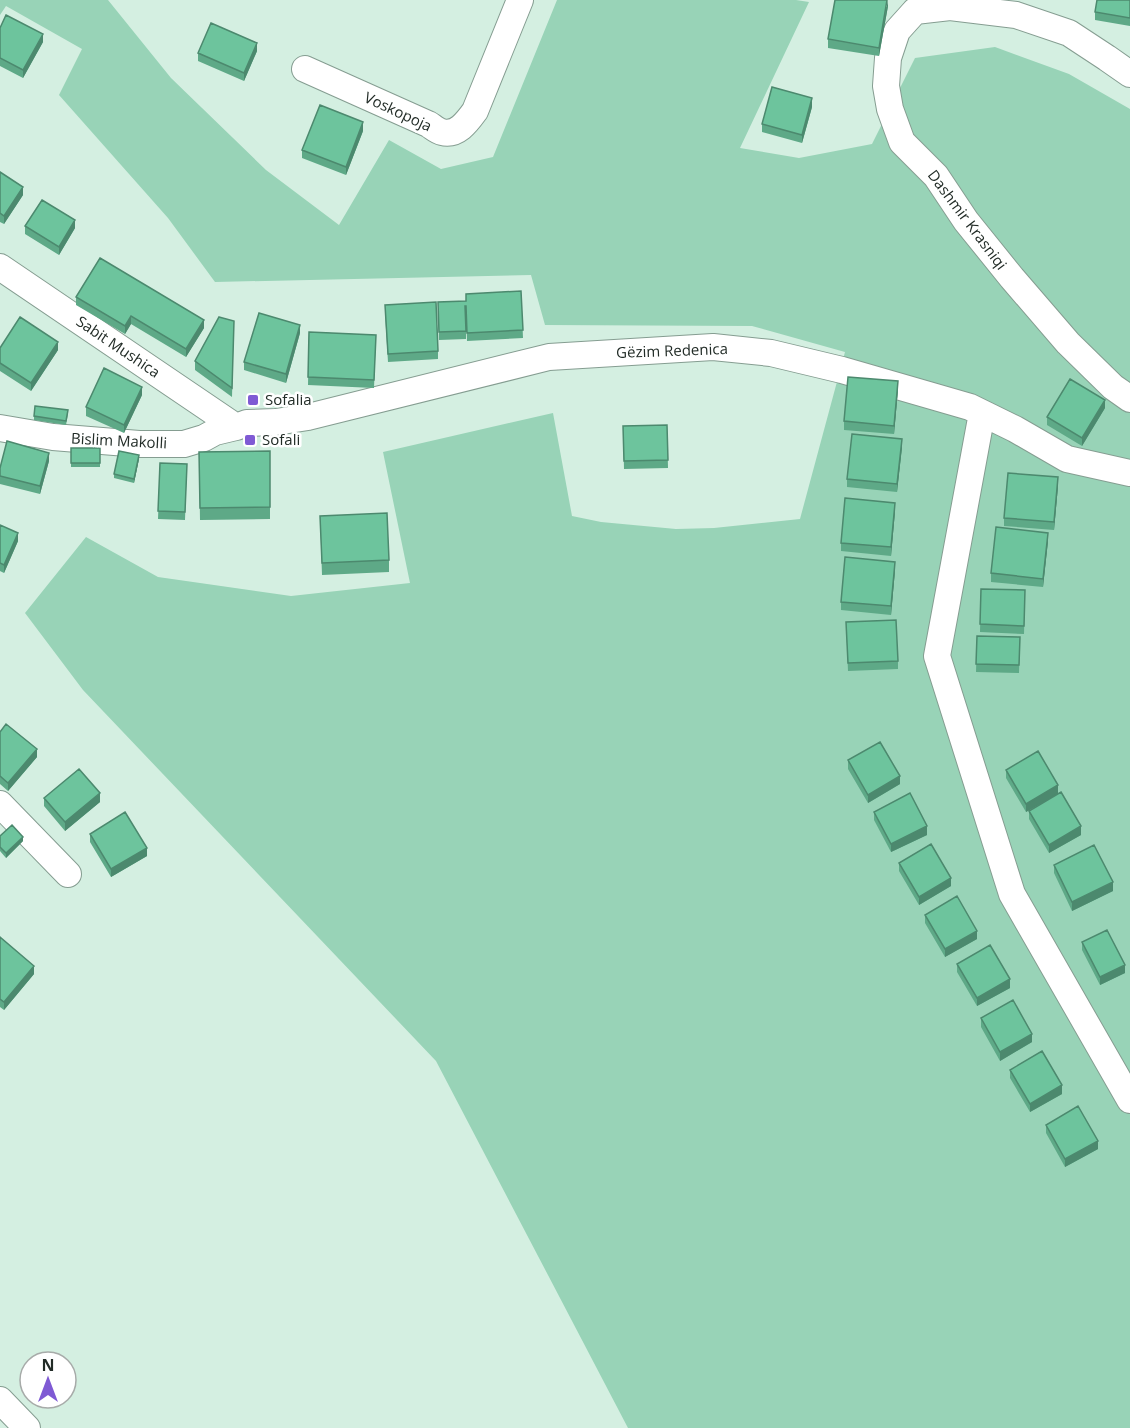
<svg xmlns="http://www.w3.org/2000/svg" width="1130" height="1428" font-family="'Open Sans',sans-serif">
<rect width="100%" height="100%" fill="#d4efe1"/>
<!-- green -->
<path fill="#98d3b7" d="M0,0H108L171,78L266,170L339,225L389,140L441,169L493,157L557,0H796L809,2L740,148L799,158L872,144L915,58L995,47L1069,74L1130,109V1428H628L436,1061L83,690L25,613L86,537L158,577L291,596L410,583L383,452L553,413L572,516L601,522L676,529L714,528L800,519L845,352L752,326L545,325L531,275L215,282L168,218L59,95L82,49L6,6L0,15Z"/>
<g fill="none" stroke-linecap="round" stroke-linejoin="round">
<defs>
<path id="street" d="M915,11L897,31L888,58L886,86L890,109L902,142L936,176L966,221L1012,278L1068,343L1113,387L1130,399
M915,11L950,7L1016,15L1069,33L1107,58L1130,74
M305,69L428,124C432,126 437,131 442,132C457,136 467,122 475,111L520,0
M0,267L236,427
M982,413L937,656L1012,894L1130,1100
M0,428L53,437L139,444H184L204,438L215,432L236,427L247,423L276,422L308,417L549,357L713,347L771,353L842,370L970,407L1015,429L1067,459L1130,473
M0,804L68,874
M0,1400L27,1428"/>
</defs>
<!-- street casing -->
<use href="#street" stroke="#859d91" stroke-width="28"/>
<!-- street -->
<use href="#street" stroke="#fff" stroke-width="26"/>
</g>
<!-- wall -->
<path fill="#5ea987" d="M1130,0V26L1095,20V12Z
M888,6L879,56L828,48V39Z
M0,28L43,42L23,78L0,66Z
M257,51L244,81L198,61V53Z
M812,107L802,143L762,132V124Z
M363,131L346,175L302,158V150Z
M0,172L23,195L4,224L0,222Z
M25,226L75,228L59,255L25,234Z
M521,291L523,338L467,341L466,314V339L439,340L438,310L466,301Z
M76,297L204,328L186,357L131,324L125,334L76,305Z
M385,313L438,351V359L388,362Z
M234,321L232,397L195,370V361Z
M309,332L376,335L374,388L308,385Z
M300,333L286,383L244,370V362Z
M0,348L58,350L31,391L0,371Z
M898,389L894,434L844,430V421Z
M142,395L124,433L86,416V407Z
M1105,408L1082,446L1047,425V417Z
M68,414L66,425L34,420V416Z
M667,425L668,468L624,469L623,426Z
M902,447L897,492L847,487V479Z
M71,448H100V467H71Z
M270,451V519L200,520L199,452Z
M139,459L134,483L114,478V474Z
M49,461L40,494L0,484V468Z
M160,463L187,464L185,520L158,519Z
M1058,486L1054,530L1004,526V518Z
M895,511L891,556L841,551V543Z
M320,516L389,560V572L322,575Z
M0,525L18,541L4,573L0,571Z
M1048,541L1043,587L991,582V573Z
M895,570L891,615L841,610V602Z
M981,589L1025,590L1024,634L980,632Z
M846,622L898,661V669L848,671Z
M977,636L1020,637L1019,673L976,672Z
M0,732L37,757L8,791L0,784Z
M848,760L900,784L868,803L848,769Z
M1006,770L1058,794L1026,812L1006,778Z
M44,798L100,802L65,831L44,806Z
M1029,811L1081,835L1049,853L1029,819Z
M874,812L927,835L891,852L874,820Z
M90,834L147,856L111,877L90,842Z
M0,836L23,841L6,858L0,851Z
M899,863L951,886L919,905L899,871Z
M1054,865L1113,891L1072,911L1054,873Z
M925,915L977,939L945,957L925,923Z
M0,937L34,974L4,1010L0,1007Z
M1082,942L1125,973L1100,985L1082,950Z
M957,964L1010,988L977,1006L957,972Z
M981,1018L1032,1042L1000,1061L981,1027Z
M1010,1070L1062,1094L1030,1112L1010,1078Z
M1046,1125L1098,1149L1065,1167L1046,1133Z"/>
<!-- shaded-wall -->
<path fill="#4c896e" d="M888,0V6L879,56V48Z
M43,34V42L23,78V70Z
M257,43V51L244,81V73Z
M812,98V107L802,143V135Z
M363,122V131L346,175V167Z
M23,187V195L4,224V216Z
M75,220V228L59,255V247Z
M131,316V324L125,334V326Z
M204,320V328L186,357V349Z
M300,325V333L286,383V374Z
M58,342V350L31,391V383Z
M898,381V389L894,434V426Z
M142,387V395L124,433V425Z
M1105,400V408L1082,446V438Z
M902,439V447L897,492V484Z
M49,453V461L40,494V486Z
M139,455V459L134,483V479Z
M1058,477V486L1054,530V522Z
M895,503V511L891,556V547Z
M18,533V541L4,573V565Z
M1048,533V541L1043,587V579Z
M895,562V570L891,615V606Z
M37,749V757L8,791V783Z
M900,776V784L868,803V795Z
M1058,785V794L1026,812V804Z
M100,793V802L65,831V822Z
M927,826V835L891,852V844Z
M1081,826V835L1049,853V845Z
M23,837V841L6,858V853Z
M147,848V856L111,877V869Z
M951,878V886L919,905V897Z
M1113,882V891L1072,911V902Z
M977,931V939L945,957V949Z
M1125,965V973L1100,985V977Z
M34,966V974L4,1010V1002Z
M1010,979V988L977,1006V998Z
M1032,1034V1042L1000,1061V1052Z
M1062,1085V1094L1030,1112V1104Z
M1098,1141V1149L1065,1167V1159Z"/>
<!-- building -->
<path fill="#6dc49d" stroke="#4c896e" stroke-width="1.5" d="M835,0H887L879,48L828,39Z
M1097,0H1130V18L1095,12Z
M6,15L43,34L23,70L0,58V28Z
M211,23L257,43L244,73L198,53Z
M772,87L812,98L802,135L762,124Z
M320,105L363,122L346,167L302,150Z
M0,172L23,187L4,216L0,213Z
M42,200L75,220L59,247L25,226Z
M100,258L204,320L186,349L131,316L125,326L76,297Z
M521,291L523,330L467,333L466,306H465L466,331L439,332L438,302L466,301V294Z
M436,302L438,351L388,354L385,305Z
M259,313L300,325L286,374L244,362Z
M20,317L58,342L31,383L0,363V348Z
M219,317L234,321L232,388L195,361Z
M309,332L376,335L374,380L308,377Z
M104,368L142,387L124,425L86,407Z
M848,377L898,381L894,426L844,421Z
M1070,379L1105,400L1082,438L1047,417Z
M35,406L68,410L66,421L34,416Z
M667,425L668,460L624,461L623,426Z
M852,434L902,439L897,484L847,479Z
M7,441L49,453L40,486L0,476V468Z
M71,448H100V463H71Z
M119,451L139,455L134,479L114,474Z
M270,451V507L200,508L199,452Z
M160,463L187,464L185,512L158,511Z
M1008,473L1058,477L1054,522L1004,518Z
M845,498L895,503L891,547L841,543Z
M387,513L389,560L322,563L320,516Z
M0,525L18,533L4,565L0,563Z
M996,527L1048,533L1043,579L991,573Z
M845,557L895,562L891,606L841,602Z
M981,589L1025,590L1024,626L980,624Z
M896,620L898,661L848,663L846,622Z
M977,636L1020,637L1019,665L976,664Z
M6,724L37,749L8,783L0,776V732Z
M880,742L900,776L868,795L848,760Z
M1038,751L1058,785L1026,804L1006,770Z
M79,769L100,793L65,822L44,798Z
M1061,792L1081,826L1049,845L1029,811Z
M910,793L927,826L891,844L874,812Z
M125,812L147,848L111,869L90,834Z
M12,825L23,837L6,853L0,847V836Z
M931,844L951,878L919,897L899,863Z
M1094,845L1113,882L1072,902L1054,865Z
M957,896L977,931L945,949L925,915Z
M1107,930L1125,965L1100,977L1082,942Z
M0,937L34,966L4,1002L0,999Z
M990,945L1010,979L977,998L957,964Z
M1013,1000L1032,1034L1000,1052L981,1018Z
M1042,1051L1062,1085L1030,1104L1010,1070Z
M1078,1106L1098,1141L1065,1159L1046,1125Z"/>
<!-- markers -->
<g fill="#7f5ad4" stroke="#fff" stroke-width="2">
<rect x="247" y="394" width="12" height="12" rx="3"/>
<rect x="244" y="434" width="12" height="12" rx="3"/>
</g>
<g text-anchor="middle" stroke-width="5" stroke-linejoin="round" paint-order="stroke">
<!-- street labels -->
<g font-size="15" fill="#222c27" stroke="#fff">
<text transform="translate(398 112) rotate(25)" y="5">Voskopoja</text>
<text transform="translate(967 220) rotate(53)" y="5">Dashmir Krasniqi</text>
<text transform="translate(118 347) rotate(34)" y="5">Sabit Mushica</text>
<text transform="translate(672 351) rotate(-2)" y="5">Gëzim Redenica</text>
<text transform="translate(119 441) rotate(3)" y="5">Bislim Makolli</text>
</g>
<!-- poi labels -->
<g font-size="15" fill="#222c27" stroke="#fff" text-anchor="start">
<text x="265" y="405">Sofalia</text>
<text x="262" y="445">Sofali</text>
</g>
</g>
<!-- north arrow -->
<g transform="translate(48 1380)"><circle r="28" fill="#ffffff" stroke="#a7aba9" stroke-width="1.5"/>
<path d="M0-4.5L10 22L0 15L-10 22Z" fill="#7f5ad4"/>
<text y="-9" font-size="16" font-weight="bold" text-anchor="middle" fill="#222c27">N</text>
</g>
</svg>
